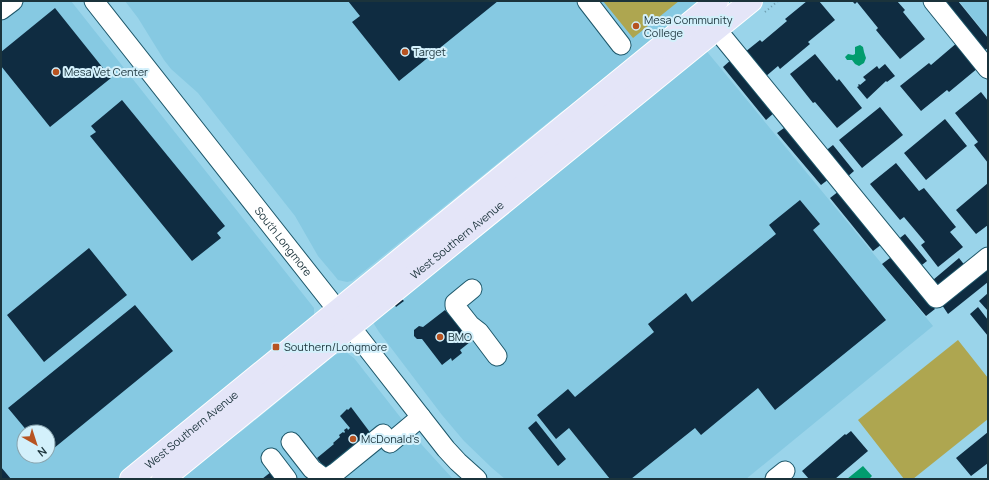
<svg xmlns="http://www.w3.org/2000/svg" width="989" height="480" font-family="Manrope,sans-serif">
<rect width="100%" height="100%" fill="#9ad4ea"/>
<!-- built -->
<path fill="#86c9e2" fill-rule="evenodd" d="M1,1H71L314,308V319L122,479H1ZM24,432H48V456H24Z
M125,1H708L622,71L561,112L352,281L347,282L338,280L334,275L318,256L295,216L198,93L171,69L164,60L138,18Z
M959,1H988V37Z
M704,48L933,326L746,479H505L492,468L464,441L442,415L379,332L374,324V320Z
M341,353H347L354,358L422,445L453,479H171L188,465L242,431L335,355Z"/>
<!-- green -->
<path fill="#aea650" d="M603,1H679L633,38Z
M958,340L988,378V419L913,479H904L858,420Z"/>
<!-- water -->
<path fill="#019c6e" d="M860,45L863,47L864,52L866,58L864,63L859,66L855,64L852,60H847L845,57L848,54L853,55L855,54V47Z
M863,466L872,476L869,479H847Z"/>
<!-- building -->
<path fill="#0f2c41" d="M348,1H498L399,81L352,22L360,16Z
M807,1H819L835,20L808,42L810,44L780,69L778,66L765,77L745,52L760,40L762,42L787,21L785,19Z
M852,1H897L905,10L903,12L925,39L900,59L876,30L878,28L857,2L855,4Z
M944,1H958L988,38V48L984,51Z
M55,8L111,78L50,127L1,66V52Z
M958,42L978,68L949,92L947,90L921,111L900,86L929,63L931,65Z
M815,54L837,81L839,79L862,108L837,128L815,102L813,103L790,74Z
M732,59L775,112L766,120L723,67Z
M885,64L895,76L887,82L886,81L867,99L857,87L859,86L858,85L859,84L860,85L866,80L863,77L877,66L879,69Z
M981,92L988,101V163L974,145L978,142L955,113Z
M122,100L225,226L217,233L221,238L192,261L90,136L96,132L91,126Z
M880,107L903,135L862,168L839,140Z
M945,119L967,146L926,180L904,153Z
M784,128L790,130L829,179L821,185L777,133Z
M833,145L854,171L846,178L824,152Z
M896,163L919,191L924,188L956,227L950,232L963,247L938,267L921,245L925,242L904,217L900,220L870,184Z
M988,183V225L976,234L956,210Z
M839,191L882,244L873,251L830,198Z
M800,200L820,224L813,230L886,320L775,410L758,388L701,435L695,428L631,479H610L569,428L556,439L537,415L568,389L575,397L654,332L648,324L686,293L692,302L776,234L769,225Z
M905,234L927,261L918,268L896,241Z
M89,248L127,295L44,362L7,315Z
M890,258L896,261L935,309L926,316L882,264Z
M959,258L966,267L940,289L933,280Z
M988,267V282L948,314L942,305Z
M988,293V311L979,301Z
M401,298L404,301L396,307L394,304Z
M135,305L173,351L48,453V432H28L8,408Z
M467,306L476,318L461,330L470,342L460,350L462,353L452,361L451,358L442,365L422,339H417L414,336V330L419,326L423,327L445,310L452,318Z
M978,307L988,320V336L970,314Z
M351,407L372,435L328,472L317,458L334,444L333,443L340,437L339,435L343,432L344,433L345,432L344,430L347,428L348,430L350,428L340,416L347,409L348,410Z
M536,421L566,459L558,466L528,428Z
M851,431L868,451L835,479H809L802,471L845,434L846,435Z
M988,432V463L971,476L956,458Z
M1,467L11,479H1Z
M276,468L285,479H262Z"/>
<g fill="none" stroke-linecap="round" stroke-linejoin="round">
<defs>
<g id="minor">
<path id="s1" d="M94,1L350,326L446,449L458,462L477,479"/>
<path d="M587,1L621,45"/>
<path d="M933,1L988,69"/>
<path d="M1,10L13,1"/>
<path d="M717,30L936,298H937L988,257"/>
<path d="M472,289L455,303V306L470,325L479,332L497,356"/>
<path d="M291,442L312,469L324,478L329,477L335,473L383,434"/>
<path d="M390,443L421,417"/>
<path d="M271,458L287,479"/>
<path d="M775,479L785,471"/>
</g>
<g id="major">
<path id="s2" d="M131,479L717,1"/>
<path id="s3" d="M163,479L751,1"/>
</g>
</defs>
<!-- minor casing -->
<use href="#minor" stroke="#1d576a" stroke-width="21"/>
<!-- major casing -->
<use href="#major" stroke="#fff" stroke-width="24"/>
<!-- path -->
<path stroke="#6d9bac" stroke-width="2" stroke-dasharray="1 3" stroke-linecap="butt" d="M765,12L778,1"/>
<!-- minor -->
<use href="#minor" stroke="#fff" stroke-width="19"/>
<!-- major -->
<use href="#major" stroke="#e4e5f8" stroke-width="22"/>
</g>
<!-- markers -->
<g fill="#b75321" stroke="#d3f0fb" stroke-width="1.5">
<circle cx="636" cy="26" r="4"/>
<circle cx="405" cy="52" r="4"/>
<circle cx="56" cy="72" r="4"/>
<circle cx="440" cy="337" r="4"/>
<rect x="272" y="343" width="8" height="8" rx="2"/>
<circle cx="353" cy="439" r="4"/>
</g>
<g text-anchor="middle" stroke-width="4" stroke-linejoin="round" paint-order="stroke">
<!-- poi labels -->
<g font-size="11" fill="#1b333b" stroke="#d3f0fb" text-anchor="start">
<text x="644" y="24">Mesa Community<tspan x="644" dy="13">College</tspan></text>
<text x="413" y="56">Target</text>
<text x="64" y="76">Mesa Vet Center</text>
<text x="448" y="341">BMO</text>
<text x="284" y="351">Southern/Longmore</text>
<text x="361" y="443">McDonald's</text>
</g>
<!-- street labels -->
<g font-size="11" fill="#1b333b" stroke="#d3f0fb">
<text dy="4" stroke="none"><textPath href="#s3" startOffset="379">West Southern Avenue</textPath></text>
<text dy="4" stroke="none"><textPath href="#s1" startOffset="306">South Longmore</textPath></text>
<text dy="4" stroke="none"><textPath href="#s2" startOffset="78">West Southern Avenue</textPath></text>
</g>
</g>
<!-- border -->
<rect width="989" height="480" fill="none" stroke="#1b333b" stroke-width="4"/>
<!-- north arrow -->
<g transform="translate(36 444) rotate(141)"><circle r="19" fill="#d3f0fb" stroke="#89a4ae"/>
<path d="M0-3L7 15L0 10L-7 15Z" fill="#b75321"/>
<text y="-6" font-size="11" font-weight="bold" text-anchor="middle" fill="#1b333b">N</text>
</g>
</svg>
